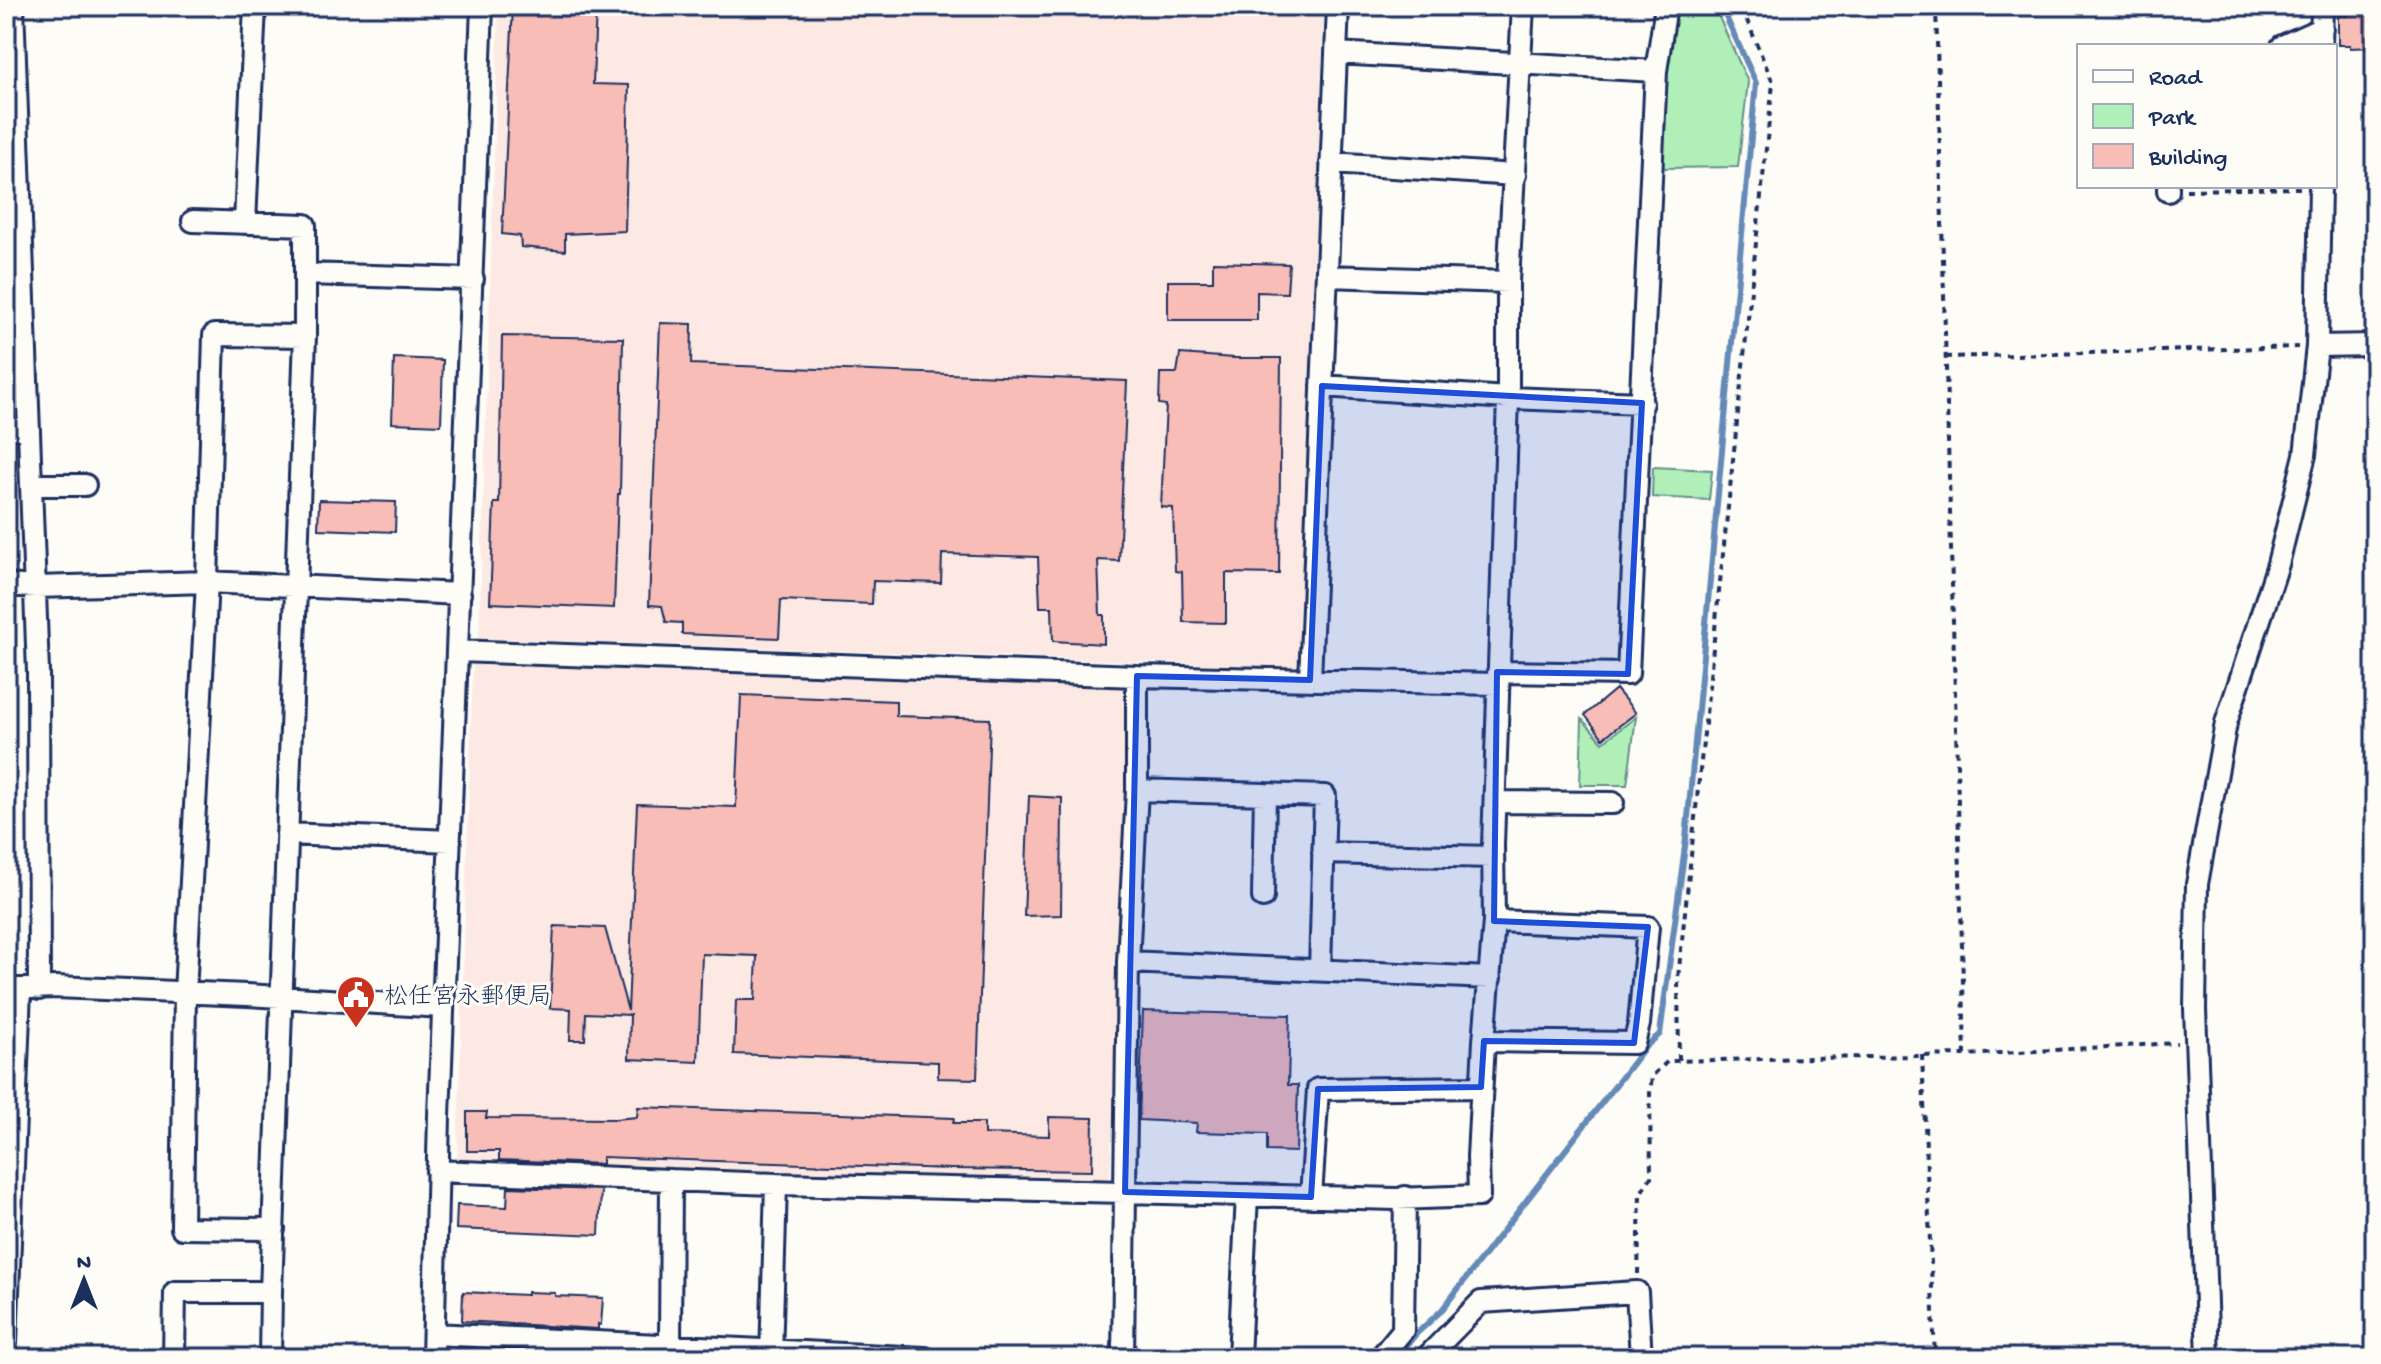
<svg xmlns="http://www.w3.org/2000/svg" width="2381" height="1364" font-family="'Gochi Hand','Klee One',sans-serif">
<rect width="100%" height="100%" fill="#fdfcf7"/>
<filter id="ink" filterUnits="userSpaceOnUse"><feTurbulence type="fractalNoise" baseFrequency=".0125" numOctaves="2"/><feDisplacementMap in="SourceGraphic" scale="16" xChannelSelector="R" yChannelSelector="G"/><feConvolveMatrix kernelMatrix="1 2 1 2 8 2 1 2 1" color-interpolation-filters="sRGB"/></filter>
<g filter="url(#ink)">
<!-- built -->
<path fill="#fce9e4" d="M499,6H1324L1300,667L479,638Z
M473,665L1127,687L1110,1185L457,1163Z"/>
<!-- green -->
<path fill="#b0efb7" stroke="#668f8a" stroke-width="2" d="M1677,6H1714L1748,82L1738,167L1663,168L1667,58Z
M1653,467L1712,470L1709,500L1652,497Z
M1636,717L1627,785H1580L1582,719L1603,742Z"/>
<g fill="none" stroke-linecap="round" stroke-linejoin="round">
<!-- stream -->
<path stroke="#658ab7" stroke-width="6" d="M1396,1358L1416,1334L1441,1311L1645,1047L1660,1034L1686,839L1756,83L1721,6"/>
</g>
<!-- building -->
<path fill="#f8bdb7" stroke="#1b2f5e" stroke-width="2" d="M513,6H596L593,84L629,85L625,231L565,234V251L521,247L520,236L502,234Z
M2375,12V47L2350,48V45H2338V16H2348V13Z
M1213,262L1289,264L1287,293L1257,292V320H1168V281H1213Z
M660,323L692,324L691,364L1127,381L1119,561L1098,560L1100,615H1104V644L1053,641L1052,607H1040L1038,557L942,554L941,583L873,581L872,604L781,600L779,638L682,634V623L666,622L662,606L649,605Z
M502,336L623,338L620,494H618L614,608L490,603L494,503H499Z
M1180,354L1234,358H1281L1279,574L1226,573V623L1183,622L1182,572L1175,571L1173,508L1161,507L1166,405L1159,404L1160,373H1177Z
M394,358L443,360L441,425L392,423Z
M319,500L396,502L395,532L318,529Z
M1616,689L1636,713L1603,738L1585,715Z
M741,695L896,701V716L990,719L977,1079L938,1078V1062L734,1054L736,1000H755L757,956L702,954L698,1062L629,1059L630,1015L586,1013L585,1040H570L571,1009L550,1008L554,926L605,928L628,1011L637,804L736,807Z
M1029,796L1062,798L1061,915L1024,916Z
M1143,1011L1290,1015L1288,1085H1298L1296,1152L1267,1151V1134L1196,1132L1197,1123L1139,1120Z
M638,1107L954,1118L953,1123H984V1134L1049,1136V1117L1093,1118L1092,1171L950,1169L602,1157V1164L499,1160V1151H467V1112H487L486,1118L615,1119L637,1117Z
M508,1187L601,1190L599,1235L456,1229L457,1205L507,1207Z
M463,1292L527,1295V1292L555,1293V1296L603,1298L601,1325L598,1324V1329L462,1321Z"/>
<g fill="none" stroke-linecap="round" stroke-linejoin="round">
<defs>
<path id="minor" d="M13,6L38,672L39,989
M2282,46L2322,28
M2321,46L2322,6
M1336,53L1656,71
M1331,163L1515,175
M2168,186V191
M193,221L305,225V336
M245,223L255,6
M305,274L473,279
M1327,276L1508,282
M2317,346L2375,345
M1322,386L1508,398L1642,403
M6,428L29,430
M31,485H85
M6,585L36,587L207,582L460,594
M458,651L1137,676
M1498,672L1628,674L1656,71L1666,6
M1310,680L1338,6
M1137,790L1325,796L1320,970
M1496,802L1613,803
M287,834L450,841
M1323,853L1493,857
M1263,897L1265,794
M1128,962L1490,978
M6,989L56,987L247,995L443,1007
M1484,1041L1494,921
M437,1171L776,1184
M1311,1197L1318,1089L1481,1087
M271,1292C284,974 294,655 305,336L214,335L207,582L185,993L182,1228L274,1229
M434,1334L925,1358
M6,1343L20,989
M670,1346L671,1180
M174,1358L175,1292H271L270,1358
M433,1358L439,1116L482,6
M771,1358L776,1184L1125,1192L1128,962L1137,790V676L1497,684
M1123,1358L1125,1192L1396,1199L1479,1196L1478,1157L1484,1041L1634,1043L1639,1024L1648,927L1494,921L1493,845L1508,398V282L1523,6
M1239,1358L1247,1195
M1380,1358L1403,1330L1405,1197
M1426,1358L1481,1302L1637,1292L1641,1358
M2208,1358L2195,1009L2197,884L2226,723L2278,564L2305,455L2317,346L2320,186"/>
</defs>
<!-- minor casing -->
<use href="#minor" stroke="#1b2f5e" stroke-width="26"/>
<!-- path -->
<path stroke="#1b2f5e" stroke-width="4" stroke-dasharray="6 6" stroke-linecap="butt" d="M1936,6L1965,1055L2177,1043
M2186,190L2301,188
M1945,357L2298,347
M1922,1055L1935,1358
M1679,1060L1678,978L1773,83L1741,6
M1638,1274L1640,1194L1651,1177L1650,1093L1652,1076L1668,1061L1964,1055"/>
<!-- minor -->
<use href="#minor" stroke="#fdfcf7" stroke-width="20"/>
</g>
</g>
<!-- marked area -->
<path fill="#1d4ed8" fill-opacity="0.2" stroke="#1d4ed8" stroke-width="6" stroke-linejoin="round" d="M1322,386L1642,403L1628,674L1497,672L1494,921L1648,927L1634,1043L1484,1041L1481,1087L1318,1089L1311,1197L1125,1192L1137,676L1310,680Z"/>
<!-- icons -->
<defs>
<symbol id="civic-pin" viewBox="-11 -11 22 30"><path d="M0 17L-7.5 6A9.5 9.5 0 1 1 7.5 6Z" fill="#c8321e" stroke="#fdfcf7"/><path d="M-.6-6.5H3V-4.5H.6V-3L4-1V1h2V6H-6V1h2V-1L-.6-3ZM-1.2 2.5V6h2.4V2.5Z" fill="#fff"/></symbol>
</defs>
<g fill-rule="evenodd">
<use href="#civic-pin" x="334" y="973" width="44" height="60"/>
</g>
<g text-anchor="middle" stroke-width="6" stroke-linejoin="round" paint-order="stroke">
<!-- poi labels -->
<g font-size="24" fill="#1b2f5e" stroke="#fdfcf7" text-anchor="start">
<text x="384" y="1003">松任宮永郵便局</text>
</g>
</g>
<!-- margin -->
<rect width="2381" height="1364" fill="none" stroke="#fdfcf7" stroke-width="32"/>
<rect x="16" y="16" width="2349" height="1332" fill="none" stroke="#1b2f5e" stroke-width="3" filter="url(#ink)"/>
<!-- legend -->
<rect x="2077" y="44" width="260" height="144" fill="#fdfcf7" stroke="#a3aaba" stroke-width="2"/>
<rect x="2093" y="70" width="40" height="12" fill="#fdfcf7" stroke="#a3aaba" stroke-width="2"/>
<text x="2149" y="84" font-size="24" fill="#1b2f5e">Road</text>
<rect x="2093" y="104" width="40" height="24" fill="#b0efb7" stroke="#a3aaba" stroke-width="2"/>
<text x="2149" y="124" font-size="24" fill="#1b2f5e">Park</text>
<rect x="2093" y="144" width="40" height="24" fill="#f8bdb7" stroke="#a3aaba" stroke-width="2"/>
<text x="2149" y="164" font-size="24" fill="#1b2f5e">Building</text>
<!-- north arrow -->
<g transform="translate(84 1280)" stroke="#fdfcf7" stroke-width="6" paint-order="stroke">
<path d="M0-6L14 30L0 20L-14 30Z" fill="#1b2f5e"/>
<text y="-12" font-size="22" font-weight="bold" text-anchor="middle" fill="#1b2f5e">N</text>
</g>
</svg>
